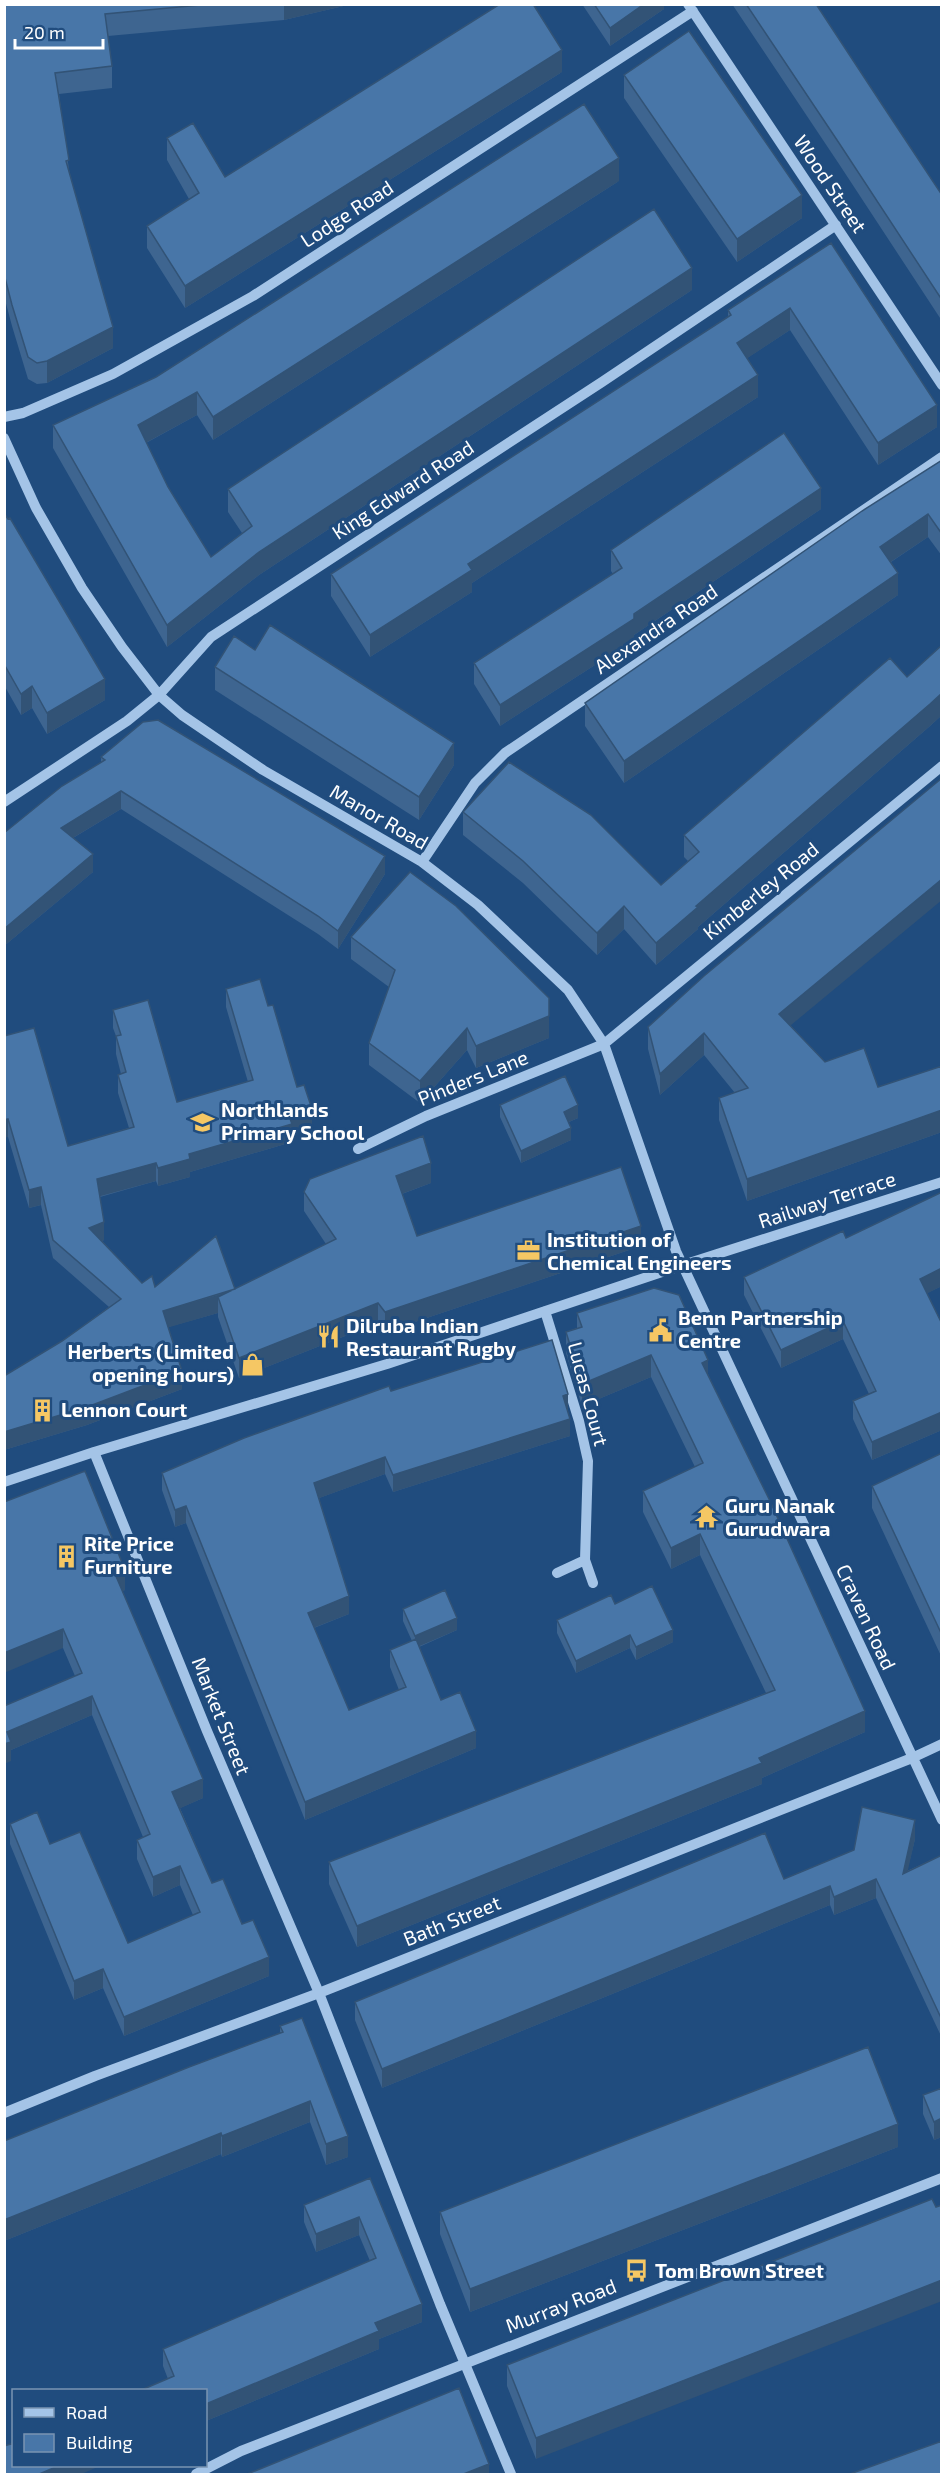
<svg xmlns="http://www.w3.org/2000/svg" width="946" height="2479" font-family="'Exo 2',sans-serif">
<rect width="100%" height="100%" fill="#204c7e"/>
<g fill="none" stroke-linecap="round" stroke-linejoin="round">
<!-- minor -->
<path stroke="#a4c4e7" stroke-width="10" d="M688,4L942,385
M4,417L23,413L113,374L253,296L693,11
M4,438L36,508L82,588L122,647L159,695L182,715L263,770L422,862L478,905L568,990L604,1044L676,1251L942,1820
M4,802L127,721L159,695L211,637L602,382L836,225
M422,862L475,783L505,753L942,457
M358,1149L426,1116L604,1044L942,766
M545,1311L579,1421L588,1461L585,1560L593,1583
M94,1452L207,1731L319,1993L440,2304L511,2474
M4,1482L94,1452L387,1364L683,1265L942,1182
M557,1573L585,1560
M4,2113L95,2076L319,1993L912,1758L942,1744
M196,2474L241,2451L942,2178"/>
</g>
<!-- wall -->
<path fill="#3e6590" d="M4,4H352L284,20L108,36L112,66V88L59,94L69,170L113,348L47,383L37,384L28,379L12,326L4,296Z
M582,4H664V9L610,46Z
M732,4H816L942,195V321L839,164Z
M562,72L185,308L147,248V226L189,199L167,160V138L225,177Z
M624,75L802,218L737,262L624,98Z
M619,181L213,440L197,415L146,443L168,487L211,557L242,533L228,512V489L692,290L259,575L167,647L53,448V425Z
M831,243L937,427L878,465L790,330L747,358L758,397L472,583V592L370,657L331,596V574L728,317V310Z
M942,460V556L928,537L891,562L898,595L624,783L585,726V703Z
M821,509L634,635V640L500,726L474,684V663L613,574L611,571V550Z
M4,513L105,700L47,734L32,708L21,715L4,685Z
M942,647V715L930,726L698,927V929L656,965L624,929L597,955L523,883L463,835V812L661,885L688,861L684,857V835L907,677Z
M255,650L454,765L419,820L215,690V667Z
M101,757L385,874L338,949L318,934L121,809L73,838L93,872L4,946L101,762Z
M351,937L549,1038L476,1068L467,1050L420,1103L369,1065V1043L389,987L351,959Z
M226,989L268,1006L312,1127L292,1133V1142L190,1172V1177L158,1186L156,1181L100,1197L104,1240L102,1241L142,1283L155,1287L235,1289L326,1244L304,1211V1192L431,1183L402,1194L417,1236L641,1246L385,1332L378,1323L239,1378L218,1317V1313L168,1327L182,1389L87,1425L4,1450V1376L62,1341L109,1307L53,1258L41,1205L29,1208L8,1137L4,1036L68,1146L129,1128L118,1093V1075L121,1074L116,1054V1036L113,1028V1010L177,1102L248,1082L226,1007Z
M791,1026L825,1062L878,1087L942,1066V1132L747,1201L719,1120V1098L735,1093L704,1055L660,1095L648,1049V1027Z
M500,1105L578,1118L569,1122L571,1140L521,1163L500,1117Z
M942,1192V1286L927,1293L942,1324V1430L872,1460L853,1419V1401L869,1394L843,1339L781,1368L744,1295V1277L846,1238Z
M577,1313L708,1374L865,1732L762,1778V1784L357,1947L329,1884V1862L766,1693L700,1555L671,1569L643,1512V1491L695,1467L651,1377L582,1406L566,1353V1332L577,1328Z
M391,1391L568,1411L570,1436L393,1492L385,1474L319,1498L349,1614L314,1628L349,1710L399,1690L390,1667V1650L412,1641L403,1621V1609L457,1630L419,1647L441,1700L476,1748L305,1820L186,1523L175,1527L162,1490V1473Z
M942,1453V1658L872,1508V1486Z
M4,1502L125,1590L122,1591L203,1798L180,1808L212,1883L242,1924L269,1976L124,2036L103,1988L74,2000L10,1844V1824L50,1844L128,1943L193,1915L180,1885L153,1897L137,1859V1840L143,1837L92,1715L11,1750V1761L4,1706L75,1676L63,1648Z
M615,1604L673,1642L636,1660L630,1648L576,1673L557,1633V1620Z
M915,1839L907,1871L942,1855V2038L876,1898L834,1915L830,1905L382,2088L355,2020V2002L784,1879Z
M280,2026L348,2157L326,2165L310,2122L222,2157L221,2154L4,2241V2141L280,2033Z
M942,2088V2137L934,2140L923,2114V2095Z
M898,2147L470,2312L440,2234V2212Z
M370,2178L422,2322L379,2339V2349L206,2421V2391L168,2379L163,2366V2349L370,2261L359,2235L316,2252L304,2222V2205Z
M932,2199L536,2459L507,2386V2365Z"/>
<!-- shaded-wall -->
<path fill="#325376" d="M284,4H352L284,20Z
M644,4H664V9L610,46V28Z
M562,50V72L185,308V286Z
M619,158V181L213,440V417Z
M802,195V218L737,262V239Z
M692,268V290L259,575L167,647V625L259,552Z
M790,308V330L737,365V343Z
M113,327V348L47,383V361Z
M758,375V397L472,583V592L370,657V635L468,564Z
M197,392V415L138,447V425Z
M937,405V427L878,465V443Z
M821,488V509L634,635V640L500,726V705Z
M928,514V537L880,569V547Z
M898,573V595L624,783V761Z
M105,679V700L47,734V713Z
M32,686V708L21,715V694Z
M942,693V715L930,726L698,927V929L656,965V943L696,906Z
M454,743V765L419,820V797Z
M121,791V809L61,845V828Z
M93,854V872L4,946V929Z
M385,856V874L338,949V931Z
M942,879V900L779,1035V1014Z
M624,906V929L597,955V933Z
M549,998V1038L476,1068V1046Z
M467,1028V1050L420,1103V1081Z
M704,1033V1055L660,1095V1074Z
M578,1105V1118L564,1124V1112Z
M312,1109V1127L292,1133V1142L190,1172V1177L158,1186V1168L189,1154L289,1116Z
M942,1110V1132L747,1201V1179Z
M8,1119V1137L4,1138V1120Z
M571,1128V1140L521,1163V1151Z
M156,1163V1181L97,1197V1179Z
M431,1163V1183L396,1196V1176Z
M41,1187V1205L29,1208V1190Z
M104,1222V1240L89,1246V1228Z
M641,1226V1246L385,1332V1312Z
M942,1268V1286L920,1297V1279Z
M235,1290L218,1297V1313L163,1329V1311Z
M378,1303V1323L239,1378V1358Z
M843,1321V1339L781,1368V1350Z
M651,1355V1377L582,1406V1384Z
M708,1360V1381L702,1363Z
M182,1371V1389L87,1425L4,1450V1432Z
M568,1394V1411L563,1414V1396Z
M942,1412V1430L872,1460V1442Z
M570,1419V1436L393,1492V1475Z
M385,1457V1474L314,1500V1483Z
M186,1506V1523L175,1527V1510Z
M700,1534V1555L671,1569V1548Z
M125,1570V1590L115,1594V1574Z
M349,1596V1614L308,1630V1613Z
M457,1618V1630L415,1648V1636Z
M63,1629V1648L4,1673V1653Z
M673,1630V1642L636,1660V1647Z
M630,1635V1648L576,1673V1661Z
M92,1696V1715L11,1750V1761L4,1764V1744L7,1732Z
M865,1711V1732L762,1778V1784L357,1947V1926L759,1758Z
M476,1731V1748L305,1820V1802Z
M203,1779V1798L172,1812V1792Z
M915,1820V1839L903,1892V1874Z
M180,1866V1885L153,1897V1877Z
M876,1879V1898L834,1915V1897Z
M830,1886V1905L382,2088V2069Z
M269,1957V1976L124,2036V2017Z
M103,1969V1988L74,2000V1981Z
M310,2101V2122L222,2157V2136Z
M942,2118V2137L934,2140V2122Z
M898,2124V2147L470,2312V2289Z
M221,2133V2154L4,2241V2220Z
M348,2136V2157L326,2165V2144Z
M359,2217V2235L316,2252V2234Z
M942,2280V2301L536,2459V2438Z
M422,2304V2322L379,2339V2349L206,2421V2404L375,2323Z
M489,2464V2475H461Z
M58,2466H100L79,2475H37Z"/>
<!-- building -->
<path fill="#4876a8" stroke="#325376" stroke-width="1.5" d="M4,4H211L105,14L112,66L55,73L69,160L66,161L113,327L47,361L37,363L28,357L12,305L4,274Z
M500,4H533L562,50L185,286L147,226L199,193L167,138L193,123L225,177Z
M594,4H644L610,28Z
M746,4H816L883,106L942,195V300L839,143Z
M689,31L802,195L737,239L624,75Z
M584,104L619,158L213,417L197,392L138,425L168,487L211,557L252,526L228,489L654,209L692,268L259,552L167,625L53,425L156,377Z
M831,243L937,405L878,443L790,308L737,343L758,375L468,564L472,570L370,635L331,574L731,315L728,310Z
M784,433L821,488L634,614V619L500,705L474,663L622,568L611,550Z
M942,460V534L928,514L880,547L898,573L624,761L585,703L862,511Z
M4,513L8,519L10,518L105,679L47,713L32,686L21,694L4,664Z
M270,625L454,743L419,797L215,667L234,636L255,650Z
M941,646L942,693L930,704L696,906L698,907L656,943L624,906L597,933L523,861L463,812L509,762L591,815L661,885L699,852L684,835L890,658L907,677Z
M158,720L385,856L338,931L318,916L121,791L61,828L93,854L4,929V833L62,786L105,760L101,757L143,722Z
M942,778V879L779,1014L825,1062L864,1048L878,1087L942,1066V1110L747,1179L719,1098L748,1088L704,1033L660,1074L648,1027L704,976Z
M410,872L456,906L549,998V1016L476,1046L467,1028L420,1081L369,1043L395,970L351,937Z
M260,979L268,1006L273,1005L297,1087L304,1085L312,1109L289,1116L292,1124L189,1154L190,1159L158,1168L156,1163L97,1179L104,1222L89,1228L142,1283L152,1276L155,1287L216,1236L235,1289L163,1311L182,1371L87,1407L4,1432V1376L62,1341L121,1299L53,1240L41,1187L29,1190L8,1119L4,1120V1036L34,1028L68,1146L134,1127L118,1075L126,1072L116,1036L121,1035L113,1010L148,1000L177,1102L253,1080L226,989Z
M565,1076L578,1105L564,1112L571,1128L521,1151L500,1105Z
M423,1136L431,1163L396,1176L417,1236L621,1167L641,1226L385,1312L378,1303L239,1358L218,1297L336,1239L304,1192L310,1179Z
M942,1192V1268L920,1279L942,1324V1412L872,1442L853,1401L876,1391L843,1321L781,1350L744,1277L843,1231L846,1238Z
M654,1288L679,1295L708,1360L702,1363L770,1501L865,1711L759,1758L762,1763L357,1926L329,1862L775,1690L700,1534L671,1548L643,1491L703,1463L651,1355L582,1384L566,1332L582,1327L577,1313Z
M552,1340L568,1394L563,1396L570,1419L393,1475L385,1457L314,1483L349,1596L308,1613L349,1710L406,1687L390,1650L416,1639L441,1700L460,1692L476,1731L305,1802L186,1506L175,1510L162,1473L244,1438L389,1386L391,1391Z
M942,1453V1635L872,1486Z
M85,1471L125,1570L115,1574L203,1779L172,1792L212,1883L223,1879L242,1924L253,1920L269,1957L124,2017L103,1969L74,1981L10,1824L37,1812L50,1844L80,1832L128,1943L200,1912L180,1866L153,1877L137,1840L150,1834L92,1696L7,1732L11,1742L4,1744V1706L82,1673L63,1629L4,1653V1502Z
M652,1586L673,1630L636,1647L630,1635L576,1661L557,1620L611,1595L615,1604Z
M445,1590L457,1618L415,1636L403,1609Z
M862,1807L915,1820L903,1874L942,1855V2020L876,1879L834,1897L830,1886L382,2069L355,2002L765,1833L784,1879L854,1850Z
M302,2018L348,2136L326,2144L310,2101L222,2136L221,2133L4,2220V2141L189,2067L283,2032L280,2026Z
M868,2047L898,2124L470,2289L440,2212Z
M942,2088V2118L934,2122L923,2095Z
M370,2178L422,2304L375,2323L379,2331L206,2404V2391H139L174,2376L163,2349L376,2258L359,2217L316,2234L304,2205Z
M932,2199L936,2207L942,2205V2280L536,2438L507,2365Z
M459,2388L489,2464L461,2475H245Z
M942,2441V2475H847Z
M14,2443V2466H58L37,2475H4V2446Z"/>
<!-- icons -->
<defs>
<symbol id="school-bare" viewBox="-9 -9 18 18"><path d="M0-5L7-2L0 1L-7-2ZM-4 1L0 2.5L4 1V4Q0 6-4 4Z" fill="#f5c764" stroke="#204c7e" stroke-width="2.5" paint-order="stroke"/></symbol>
<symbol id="office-bare" viewBox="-9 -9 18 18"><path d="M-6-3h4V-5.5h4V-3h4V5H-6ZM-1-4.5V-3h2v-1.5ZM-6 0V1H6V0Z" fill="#f5c764" stroke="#204c7e" stroke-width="2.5" paint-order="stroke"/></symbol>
<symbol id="civic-bare" viewBox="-9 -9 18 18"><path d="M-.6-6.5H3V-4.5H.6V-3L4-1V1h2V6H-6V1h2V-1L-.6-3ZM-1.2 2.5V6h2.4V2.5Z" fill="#f5c764" stroke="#204c7e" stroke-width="2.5" paint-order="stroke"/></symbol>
<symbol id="restaurant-bare" viewBox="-9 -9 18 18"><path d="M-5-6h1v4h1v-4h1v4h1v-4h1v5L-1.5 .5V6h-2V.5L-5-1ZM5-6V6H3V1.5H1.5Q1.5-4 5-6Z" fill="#f5c764" stroke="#204c7e" stroke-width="2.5" paint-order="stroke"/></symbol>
<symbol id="shop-bare" viewBox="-9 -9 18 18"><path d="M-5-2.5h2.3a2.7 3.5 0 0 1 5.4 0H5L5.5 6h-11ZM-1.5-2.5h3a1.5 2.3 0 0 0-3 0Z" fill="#f5c764" stroke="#204c7e" stroke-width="2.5" paint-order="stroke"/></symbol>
<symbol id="building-bare" viewBox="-9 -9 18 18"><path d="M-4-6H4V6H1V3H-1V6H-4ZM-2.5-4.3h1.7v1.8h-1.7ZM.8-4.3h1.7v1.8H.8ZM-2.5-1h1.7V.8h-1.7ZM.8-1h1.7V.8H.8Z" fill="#f5c764" stroke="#204c7e" stroke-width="2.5" paint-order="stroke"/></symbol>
<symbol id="temple-bare" viewBox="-9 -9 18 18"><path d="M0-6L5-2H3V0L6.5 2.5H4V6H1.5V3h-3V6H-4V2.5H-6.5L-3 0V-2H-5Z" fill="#f5c764" stroke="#204c7e" stroke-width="2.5" paint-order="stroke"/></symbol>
<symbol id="bus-bare" viewBox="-9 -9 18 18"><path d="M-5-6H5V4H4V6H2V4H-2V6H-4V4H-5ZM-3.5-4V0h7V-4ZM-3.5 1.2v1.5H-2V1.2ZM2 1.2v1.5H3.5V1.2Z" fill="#f5c764" stroke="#204c7e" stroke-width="2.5" paint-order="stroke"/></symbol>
</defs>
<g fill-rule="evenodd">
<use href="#school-bare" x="186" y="1106" width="33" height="33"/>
<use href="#office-bare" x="512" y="1234" width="33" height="33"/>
<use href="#civic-bare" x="644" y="1314" width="33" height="33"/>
<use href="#restaurant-bare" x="312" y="1320" width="33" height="33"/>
<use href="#shop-bare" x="236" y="1348" width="33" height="33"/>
<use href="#building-bare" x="26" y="1394" width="33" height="33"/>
<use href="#temple-bare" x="690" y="1500" width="33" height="33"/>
<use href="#building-bare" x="50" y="1540" width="33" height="33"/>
<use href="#bus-bare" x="620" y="2254" width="33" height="33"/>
</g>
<g text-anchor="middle" stroke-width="6" stroke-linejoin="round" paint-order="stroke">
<!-- street labels -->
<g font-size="20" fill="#fff" stroke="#204c7e">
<text transform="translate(830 184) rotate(56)" y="7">Wood Street</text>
<text transform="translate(347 214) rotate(-33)" y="7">Lodge Road</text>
<text transform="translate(403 490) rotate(-33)" y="7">King Edward Road</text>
<text transform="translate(656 629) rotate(-34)" y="7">Alexandra Road</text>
<text transform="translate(379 817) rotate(30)" y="7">Manor Road</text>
<text transform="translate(761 891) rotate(-39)" y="7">Kimberley Road</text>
<text transform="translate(473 1078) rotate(-22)" y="7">Pinders Lane</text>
<text transform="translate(827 1200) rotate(-18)" y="7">Railway Terrace</text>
<text transform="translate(588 1394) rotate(75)" y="7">Lucas Court</text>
<text transform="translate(866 1617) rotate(65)" y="7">Craven Road</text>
<text transform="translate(221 1716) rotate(68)" y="7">Market Street</text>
<text transform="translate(452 1921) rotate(-22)" y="7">Bath Street</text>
<text transform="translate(561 2306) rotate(-21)" y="7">Murray Road</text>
</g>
<!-- poi labels -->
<g font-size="20" font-weight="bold" fill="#fff" stroke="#204c7e" text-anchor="start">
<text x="221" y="1117">Northlands<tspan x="221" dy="23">Primary School</tspan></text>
<text x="547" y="1247">Institution of<tspan x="547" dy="23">Chemical Engineers</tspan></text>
<text x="678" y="1325">Benn Partnership<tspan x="678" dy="23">Centre</tspan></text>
<text x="346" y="1333">Dilruba Indian<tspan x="346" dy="23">Restaurant Rugby</tspan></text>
<text x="234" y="1359" text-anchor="end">Herberts (Limited<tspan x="234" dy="23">opening hours)</tspan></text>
<text x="61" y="1417">Lennon Court</text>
<text x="725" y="1513">Guru Nanak<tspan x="725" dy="23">Gurudwara</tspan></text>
<text x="84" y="1551">Rite Price<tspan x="84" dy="23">Furniture</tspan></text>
<text x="655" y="2278">Tom Brown Street</text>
</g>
</g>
<!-- border -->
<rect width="946" height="2479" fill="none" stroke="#ffffff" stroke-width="12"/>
<!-- legend -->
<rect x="12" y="2389" width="195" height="78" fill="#204c7e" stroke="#7994b2" stroke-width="1.5"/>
<rect x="24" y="2408" width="30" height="9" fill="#a4c4e7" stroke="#7994b2" stroke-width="1.5"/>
<text x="66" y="2419" font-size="18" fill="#ffffff">Road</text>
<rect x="24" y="2434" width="30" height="18" fill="#4876a8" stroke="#7994b2" stroke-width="1.5"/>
<text x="66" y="2449" font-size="18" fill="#ffffff">Building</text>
<!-- scale -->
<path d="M15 39v9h88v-9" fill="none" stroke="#ffffff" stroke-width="3"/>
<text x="24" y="39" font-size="18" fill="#ffffff" stroke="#204c7e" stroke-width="4.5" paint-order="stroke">20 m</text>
</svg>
